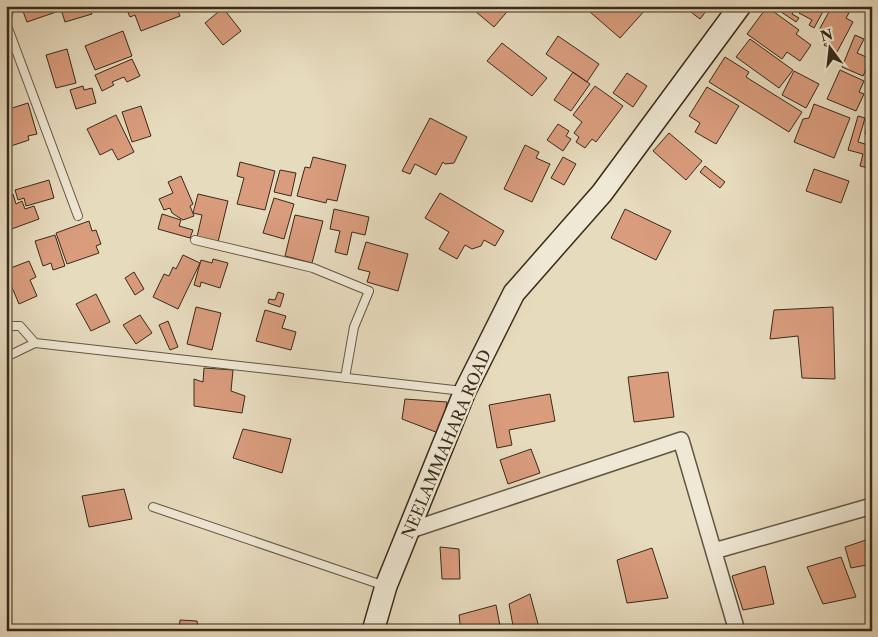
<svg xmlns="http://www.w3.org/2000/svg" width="878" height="637" font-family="'Libre Caslon Text',serif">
<rect width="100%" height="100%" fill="#e7dbbe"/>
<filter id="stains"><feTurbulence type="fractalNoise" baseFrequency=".004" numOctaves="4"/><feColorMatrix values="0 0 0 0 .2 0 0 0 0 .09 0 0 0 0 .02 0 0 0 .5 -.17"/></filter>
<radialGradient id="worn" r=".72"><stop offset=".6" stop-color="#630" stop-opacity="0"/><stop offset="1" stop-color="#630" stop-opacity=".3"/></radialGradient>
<!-- building -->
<path fill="#d99c7d" stroke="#392a18" d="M21,6H57L59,11L27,22Z
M60,6H89L92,14L65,22Z
M125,6H176L180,16L141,31L135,15L130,17Z
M469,6H510L511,7L494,27Z
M595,6H642L646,9L620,38L590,12Z
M683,6H710L700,19Z
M774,6H797L792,14L799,18L796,22L774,7Z
M803,6H826L814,28L809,25L812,20L799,13Z
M832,6H836L849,13L846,18L853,22L837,52L824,45L829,36L819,30Z
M767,7L799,30L796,34L811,45L800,61L787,52L782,59L747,34Z
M223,8L241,31L223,45L205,23Z
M123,31L132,56L95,70L85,46Z
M855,35L864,39L857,53L871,59L863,76L842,67Z
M558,36L599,64L587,82L546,54Z
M750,39L793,70L779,88L736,57Z
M502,43L547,78L532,96L487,61Z
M67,49L76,83L56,88L46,55Z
M725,57L749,72L746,77L802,112L789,132L709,82Z
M132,59L140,76L127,82L124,77L112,82L114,85L102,91L95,75Z
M840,70L864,81L859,92L864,94L856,111L827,99Z
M794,71L819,84L806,108L782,95Z
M573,72L590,84L571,111L554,100Z
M627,73L647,86L633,107L613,93Z
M83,86L84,90L92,88L96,103L76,109L70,90Z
M595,86L623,106L596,142L592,139L585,148L576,142L579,137L574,133L582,122L573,115Z
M707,87L739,106L716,144L695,132L700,123L689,116Z
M28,103L37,134L28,136L29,140L8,147L6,143V115L11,114L9,109Z
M814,104L850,118L834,158L794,142L803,119L809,118Z
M141,106L151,136L132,142L122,112Z
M871,109H872V136L865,134Z
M116,115L134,152L118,160L112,149L100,155L87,129Z
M858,116L865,118L858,142L872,146V169L860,166L863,154L848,150Z
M430,118L467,137L454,163L445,164L443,162L436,175L415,164L410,174L402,171Z
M558,124L569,131L566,136L571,139L563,151L547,140Z
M669,133L702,161L686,180L653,151Z
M525,145L539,152L536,158L550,164L532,202L504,189Z
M313,157L346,165L337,201L327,199L326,203L297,196L305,167L310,168Z
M563,157L576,164L564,185L551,178Z
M240,162L275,171L265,210L237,204L244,178L237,176Z
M705,166L725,182L720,188L700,172Z
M814,169L849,181L841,203L806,191Z
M280,170L296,173L291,196L274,192Z
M181,176L193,204L190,206L194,216L183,220L172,213L170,208L164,210L159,199L173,193L168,182Z
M49,180L54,198L26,206L24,198L18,200L15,190Z
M440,193L504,231L495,246L484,240L481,246L472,249L465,245L457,259L439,249L449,232L425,218Z
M13,194L16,204L22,201L25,209L34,206L39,219L6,231V196Z
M198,194L228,201L218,242L197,237L202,215L193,213Z
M274,198L294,204L284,239L263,233Z
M334,209L369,217L365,235L352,232L347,255L335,252L340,231L330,229Z
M625,209L671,231L656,260L611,238Z
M162,214L181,220L179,226L193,230L190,238L158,229Z
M295,215L323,221L312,263L285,256Z
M89,221L92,231L96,230L101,244L96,246L99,253L67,264L56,233Z
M55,235L65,266L53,270L51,263L43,266L35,241Z
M366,242L408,254L398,291L367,282L370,272L358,269Z
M183,255L200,263L178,309L153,297L164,274L169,276L173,267L176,269Z
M213,259L228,263L220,288L201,282L200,287L194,285L201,260L212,263Z
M29,261L36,277L30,280L37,296L19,304L8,278L11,277L8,269Z
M134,272L144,289L135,295L125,278Z
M278,292L284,294L280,307L268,303L269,299L275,300Z
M96,294L110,322L91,331L76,304Z
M196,307L221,313L212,350L187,344Z
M833,307L835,379L802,378L798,336L770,339L774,310Z
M265,310L286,316L282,328L296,332L291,350L256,341Z
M140,315L152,333L136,344L123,325Z
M168,321L178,347L170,350L159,325Z
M204,368L233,370L231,391L245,396L242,413L194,406V379L203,382Z
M668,372L674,417L634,422L628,377Z
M550,394L555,421L509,430L512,445L497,448L489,405Z
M405,399L447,402L441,434L402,419Z
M6,403L10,410L11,429L6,430Z
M243,429L291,439L282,473L233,458Z
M531,449L540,473L508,484L500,460Z
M124,489L132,519L89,527L82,496Z
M872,538V564L851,568L845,547Z
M440,547L459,549L460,579H442Z
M652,548L668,598L627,603L617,560Z
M841,557L856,597L823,604L807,567Z
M765,566L774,604L743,610L732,576Z
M530,594L540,631H514L509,604Z
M496,605L501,631H461L459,615Z
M180,620L197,621L199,631H164V628H179Z"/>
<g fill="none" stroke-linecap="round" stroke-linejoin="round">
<defs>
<path id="lane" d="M10,6L6,23L78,216
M195,240L313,268L369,291L354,327L345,378
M6,326H20L35,343L463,391
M6,357L35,343
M153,507L385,586"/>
<path id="street" d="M408,531L681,440L737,631
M714,551L872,506"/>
<path id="secondary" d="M373,631L386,586L465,391L514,293L602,193L740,6"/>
</defs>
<!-- lane casing -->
<use href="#lane" stroke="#645642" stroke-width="10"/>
<!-- street casing -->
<use href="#street" stroke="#645642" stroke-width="18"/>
<!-- secondary casing -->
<use href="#secondary" stroke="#392a18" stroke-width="24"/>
<!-- lane -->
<use href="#lane" stroke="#efe8d5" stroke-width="8"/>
<!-- street -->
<use href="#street" stroke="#efe8d5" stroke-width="15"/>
<!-- secondary -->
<use href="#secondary" stroke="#efe8d5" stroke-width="21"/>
</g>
<g text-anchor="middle" stroke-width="4.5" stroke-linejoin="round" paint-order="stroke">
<!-- street labels -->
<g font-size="16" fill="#392a18" stroke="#efe8d5">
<text transform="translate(446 444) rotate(-67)" y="6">NEELAMMAHARA ROAD</text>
</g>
</g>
<!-- margin -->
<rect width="878" height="637" fill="none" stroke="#e7dbbe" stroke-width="25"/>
<rect x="8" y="8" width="863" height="622" fill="none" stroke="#392a18" stroke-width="2.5"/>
<rect x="12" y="12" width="853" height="612" fill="none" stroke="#392a18"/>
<!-- north arrow -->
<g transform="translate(830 48) rotate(345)" stroke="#efe8d5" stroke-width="4" paint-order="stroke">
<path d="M0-4L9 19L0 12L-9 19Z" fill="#392a18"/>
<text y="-8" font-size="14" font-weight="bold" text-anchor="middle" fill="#392a18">N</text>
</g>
<rect width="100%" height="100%" filter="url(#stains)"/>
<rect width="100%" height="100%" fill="url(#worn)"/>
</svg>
